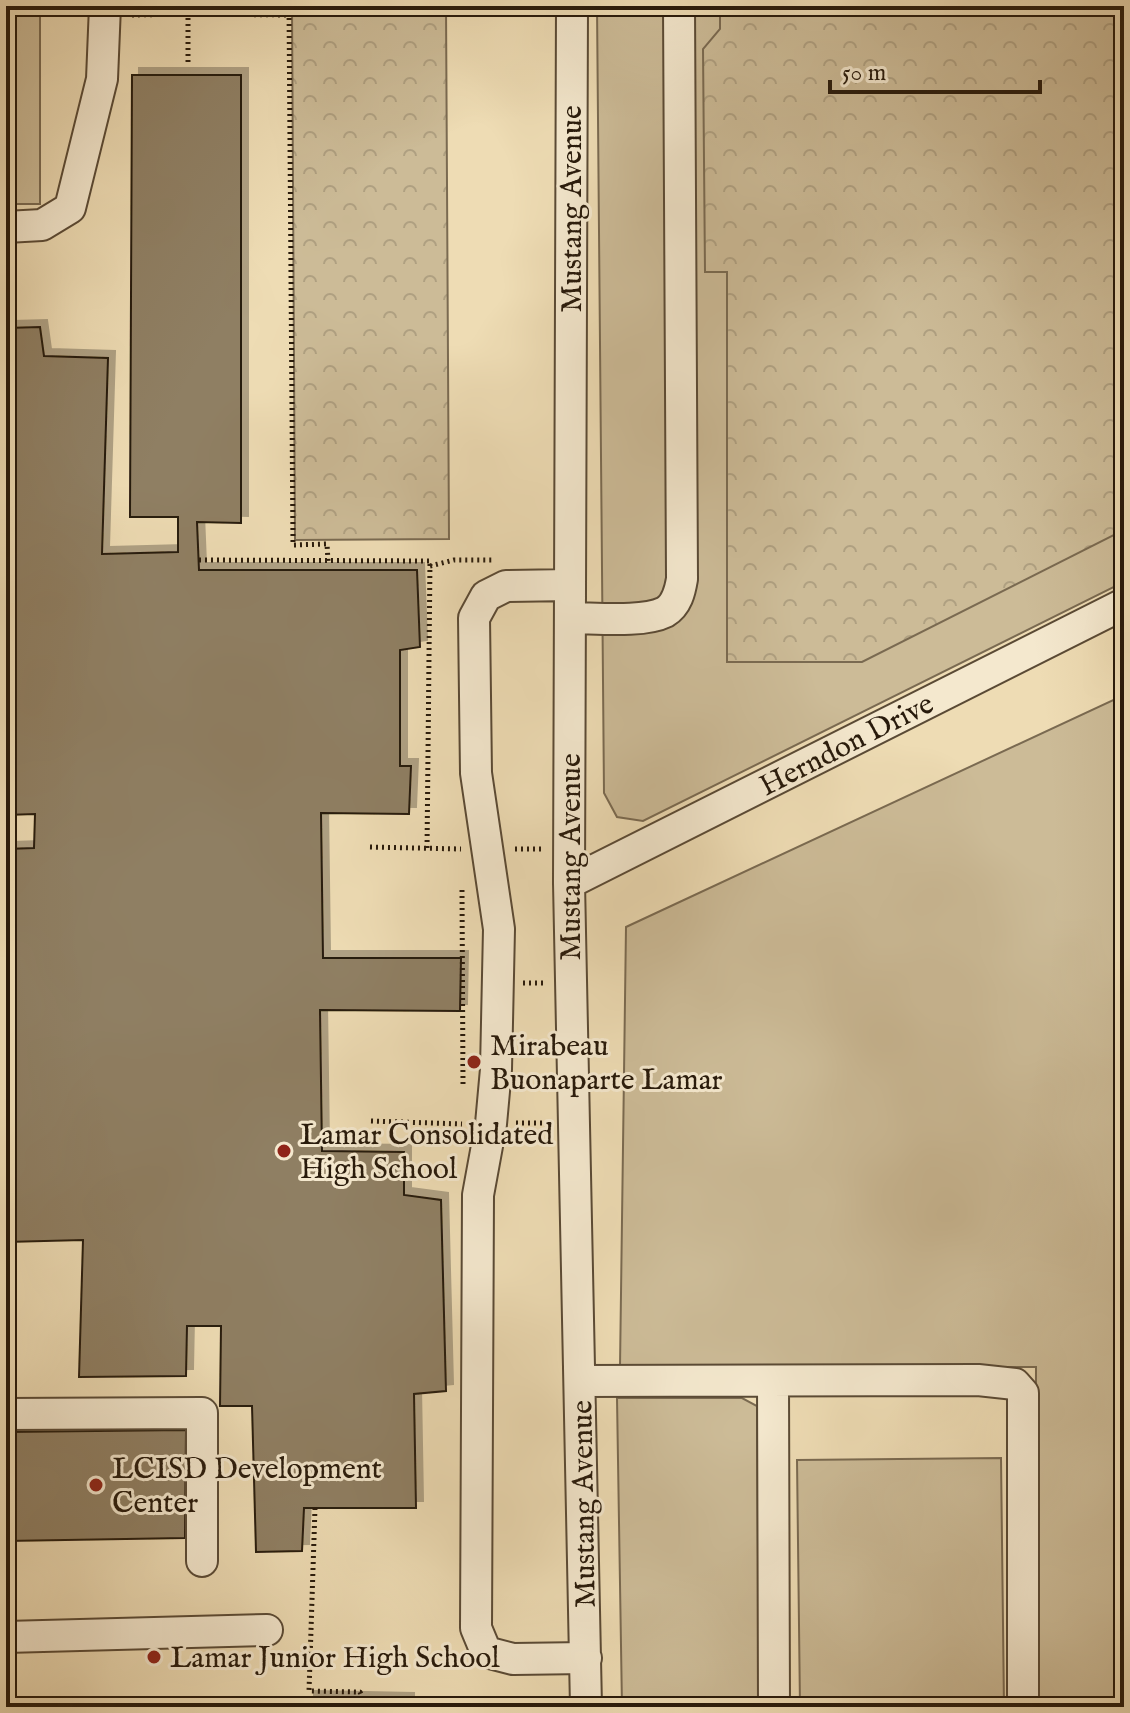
<svg xmlns="http://www.w3.org/2000/svg" width="1130" height="1713" font-family="'IM FELL English',serif">
<defs>
<pattern id="park-crowns" width="20" height="18" patternUnits="userSpaceOnUse" patternTransform="scale(2)"><rect width="20" height="18" fill="#ccbb97"/><path d="M2 6a3 3 0 1 1 6 0M12 15a3 3 0 1 1 6 0" fill="none" stroke="#afa081"/></pattern>
<filter id="shadow"><feDropShadow dx="7" dy="-7" stdDeviation="0" flood-color="#0004"/></filter>
</defs>
<rect width="100%" height="100%" fill="#eedcb4"/>
<filter id="stains"><feTurbulence type="fractalNoise" baseFrequency=".0025" numOctaves="4"/><feColorMatrix values="0 0 0 0 .2 0 0 0 0 .09 0 0 0 0 .02 0 0 0 .5 -.17"/></filter>
<radialGradient id="worn" r=".72"><stop offset=".6" stop-color="#630" stop-opacity="0"/><stop offset="1" stop-color="#630" stop-opacity=".3"/></radialGradient>
<!-- green -->
<path fill="#ccbb97" stroke="#7a6a51" stroke-width="2" d="M6,6H40V204H6Z
M597,6H1124V582L643,821L617,817L604,793Z
M1124,695V1707H1035L1036,1367H620L626,927Z
M617,1398H742L757,1406L759,1707H622Z
M1001,1458L1004,1707H800L797,1460Z"/>
<!-- park -->
<path fill="url(#park-crowns)" stroke="#7a6a51" stroke-width="2" d="M292,6H446L449,539L295,540Z
M720,6H1124V530L862,662H727V272H705L703,49L720,29Z"/>
<!-- building -->
<path fill="#8f7f63" stroke="#281a0b" stroke-width="2" filter="url(#shadow)" d="M132,75H241V523L197,522L199,570H417L420,647L400,650V766H411L409,814L321,813L323,958H461L460,1011L320,1010L322,1151L404,1152V1195L441,1200L446,1391L414,1394L416,1508H304L302,1551L256,1552L252,1406H220L221,1326H187L186,1376L79,1377L83,1240L6,1242V849L34,848L35,814L6,815V328L40,327L44,356L108,358L102,554L178,552V517H130Z
M186,1430L185,1538L6,1541V1432Z
M307,1698L407,1700V1707H307Z"/>
<g fill="none" stroke-linecap="round" stroke-linejoin="round">
<defs>
<path id="minor" d="M572,6L569,883L586,1707
M6,227L42,225L70,208L102,79L105,6
M570,585L506,586L486,596L474,618L476,773L499,929L496,1069L491,1124L478,1195L476,1628L486,1652L513,1659L586,1658
M570,618C595,618 643,623 665,612C677,605 680,591 682,579L679,6
M569,883L1124,604
M580,1381L978,1380L1015,1384L1023,1393V1707
M773,1382L774,1707
M6,1414L202,1413V1561
M6,1637L267,1630"/>
</defs>
<!-- minor casing -->
<use href="#minor" stroke="#5a4a35" stroke-width="34"/>
<!-- path -->
<path stroke="#281a0b" stroke-width="5" stroke-dasharray="2 4" stroke-linecap="butt" d="M289,6L293,545L327,544L328,561
M132,15L188,14
M188,62V14L289,15
M199,560L430,561L427,850
M430,566L454,560H493
M370,847L461,849
M515,849H541
M462,890L463,1084
M523,983H545
M371,1121L462,1124
M516,1123H546
M315,1508L309,1691L360,1692L363,1699"/>
<!-- minor -->
<use href="#minor" stroke="#f4e8ce" stroke-width="30"/>
</g>
<!-- markers -->
<g fill="#8f2418" stroke="#f4e8ce" stroke-width="3">
<circle cx="474" cy="1062" r="8"/>
<circle cx="284" cy="1151" r="8"/>
<circle cx="96" cy="1485" r="8"/>
<circle cx="154" cy="1657" r="8"/>
</g>
<g text-anchor="middle" stroke-width="6" stroke-linejoin="round" paint-order="stroke">
<!-- street labels -->
<g font-size="30" fill="#281a0b" stroke="#f4e8ce">
<text transform="translate(571 209) rotate(-90)" y="10">Mustang Avenue</text>
<text transform="translate(846 744) rotate(-27)" y="10">Herndon Drive</text>
<text transform="translate(570 857) rotate(-90)" y="10">Mustang Avenue</text>
<text transform="translate(583 1504) rotate(-91)" y="10">Mustang Avenue</text>
</g>
<!-- poi labels -->
<g font-size="30" fill="#281a0b" stroke="#f4e8ce" text-anchor="start">
<text x="490" y="1055">Mirabeau<tspan x="490" dy="34">Buonaparte Lamar</tspan></text>
<text x="300" y="1144">Lamar Consolidated<tspan x="300" dy="34">High School</tspan></text>
<text x="112" y="1478">LCISD Development<tspan x="112" dy="34">Center</tspan></text>
<text x="170" y="1667">Lamar Junior High School</text>
</g>
</g>
<!-- margin -->
<rect width="1130" height="1713" fill="none" stroke="#eedcb4" stroke-width="32"/>
<rect x="8" y="8" width="1114" height="1697" fill="none" stroke="#281a0b" stroke-width="4"/>
<rect x="16" y="16" width="1098" height="1681" fill="none" stroke="#281a0b" stroke-width="2"/>
<!-- scale -->
<path d="M830 80v12h210v-12" fill="none" stroke="#281a0b" stroke-width="4"/>
<text x="842" y="80" font-size="24" fill="#281a0b" stroke="#f4e8ce" stroke-width="6" paint-order="stroke">50 m</text>
<rect width="100%" height="100%" filter="url(#stains)"/>
<rect width="100%" height="100%" fill="url(#worn)"/>
</svg>
